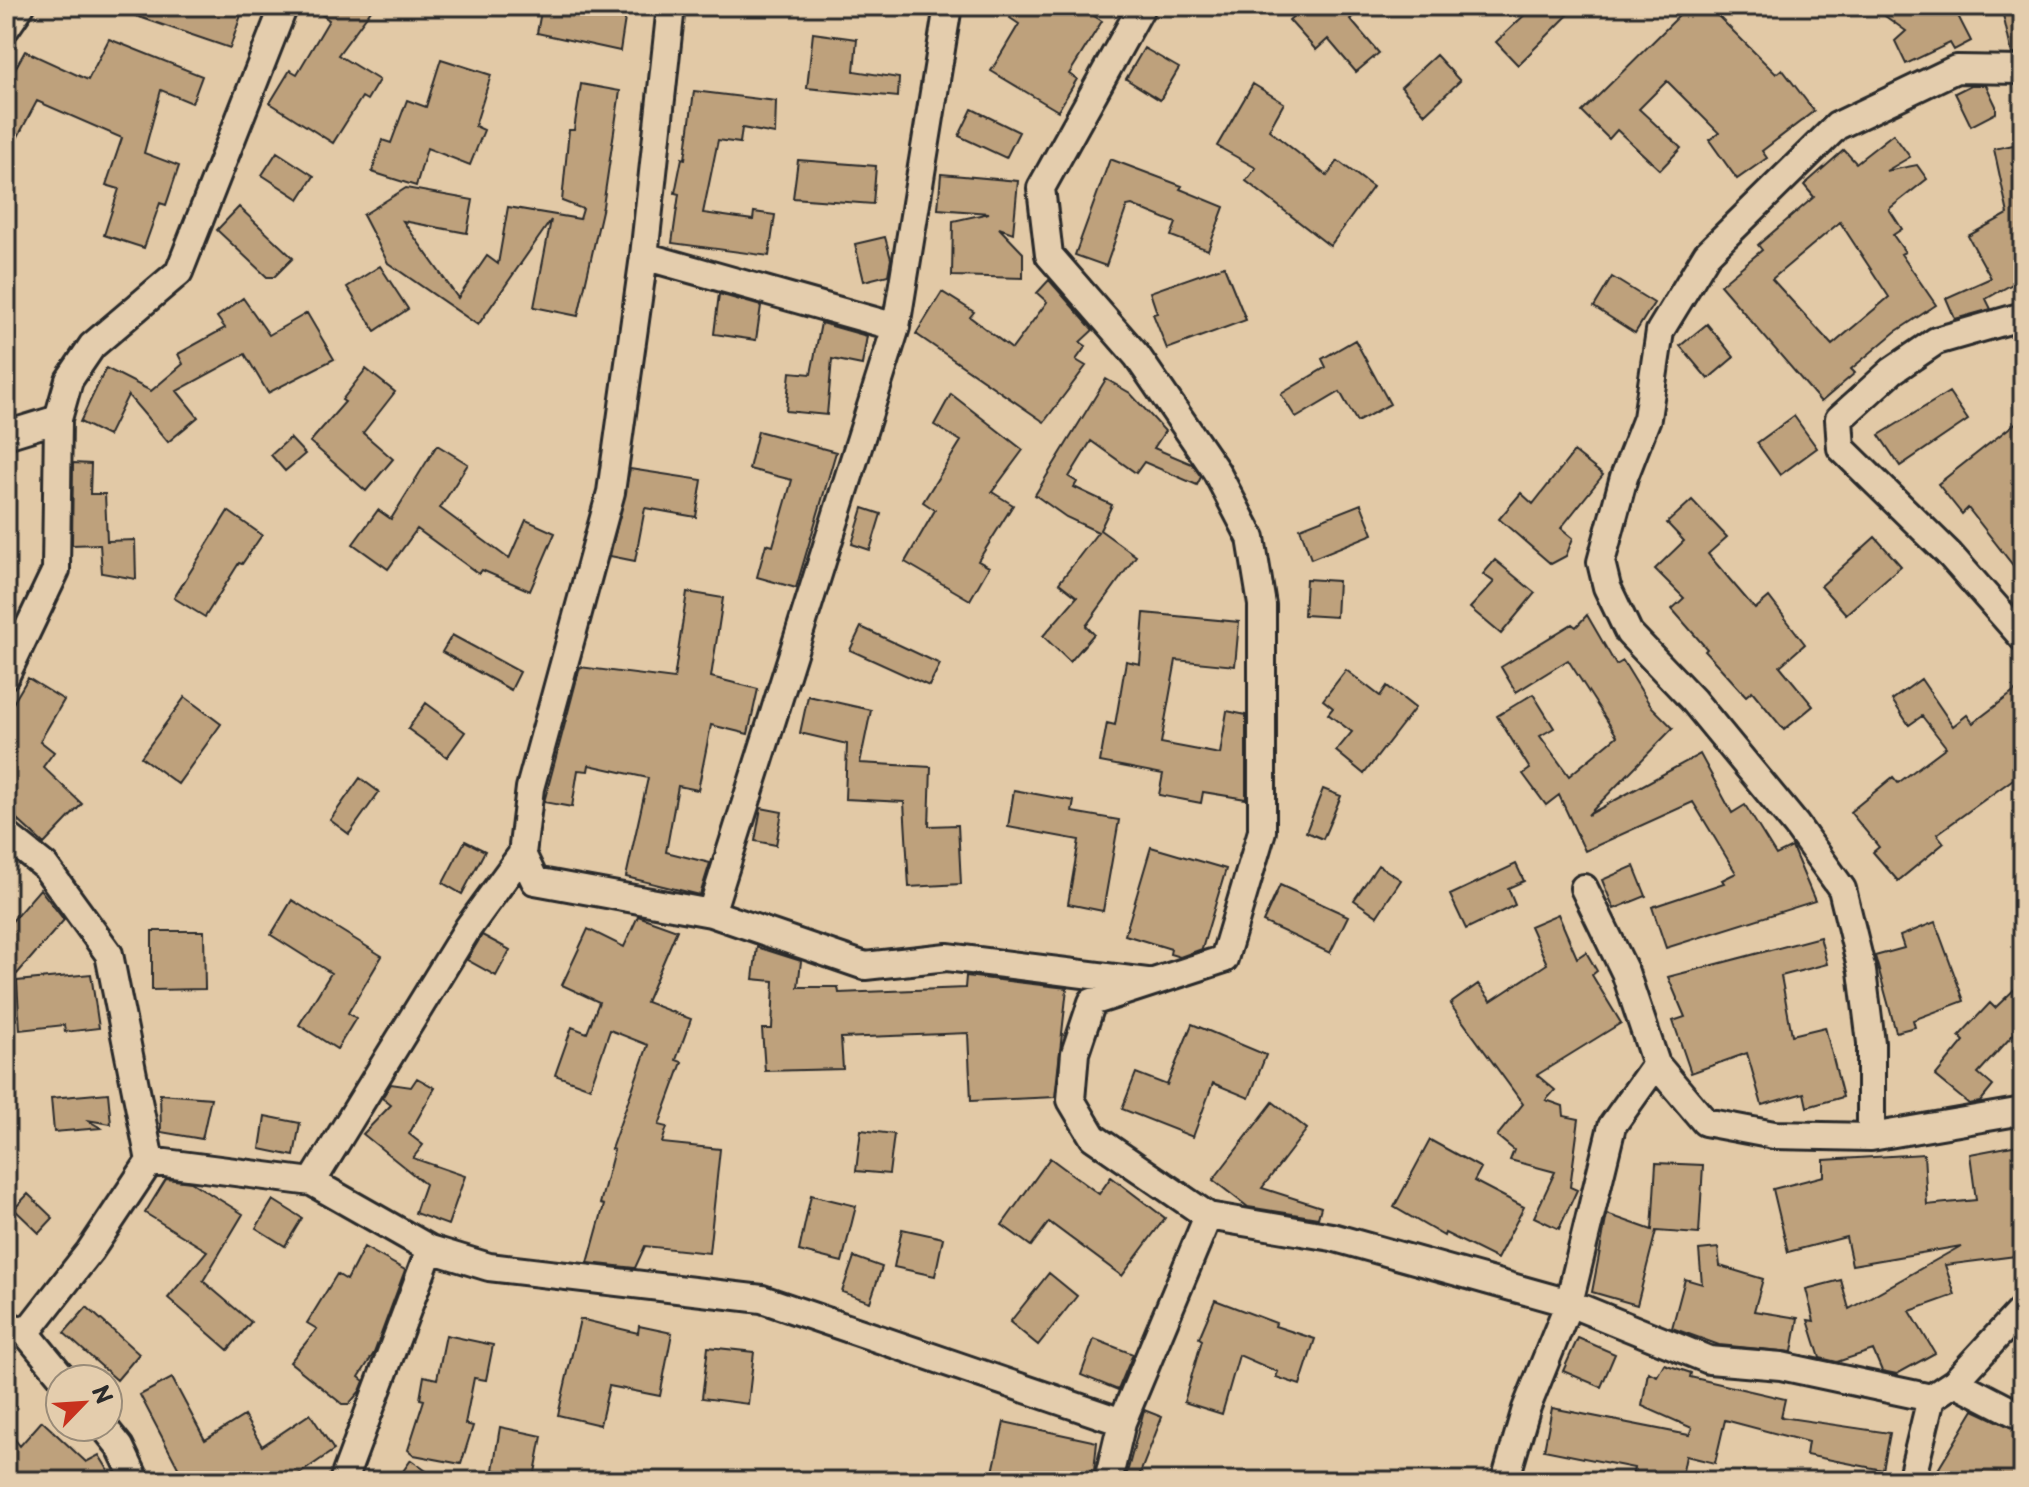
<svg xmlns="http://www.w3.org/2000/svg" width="2029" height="1487" font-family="'Playpen Sans',sans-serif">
<rect width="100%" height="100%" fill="#e2c9a6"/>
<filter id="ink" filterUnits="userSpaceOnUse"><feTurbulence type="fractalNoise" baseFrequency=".0125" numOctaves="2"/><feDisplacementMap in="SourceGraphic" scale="16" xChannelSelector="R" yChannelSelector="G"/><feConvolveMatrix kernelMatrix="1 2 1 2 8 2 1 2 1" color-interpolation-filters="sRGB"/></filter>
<g filter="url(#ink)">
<!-- building -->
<path fill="#bea17c" stroke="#2b2b2b" stroke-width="2" fill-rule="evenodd" d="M117,6H244L230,48L116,9Z
M310,6H374L338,55L379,80L367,100L362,97L333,143L270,103L290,70L297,74L329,20Z
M542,6H595L626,12L620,51L537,33Z
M1017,6H1078L1102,21L1069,74L1077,79L1058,111L991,71L1019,24L1010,18Z
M1305,6H1365L1350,19L1379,53L1356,72L1328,39L1316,50L1289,20Z
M1534,6H1577L1518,65L1496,42Z
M1689,6H1708L1776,74L1782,69L1814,111L1762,151L1767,158L1737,179L1709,140L1719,133L1667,81L1639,109L1681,148L1660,170L1617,130L1609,139L1582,112Z
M1871,6H1953L1971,41L1954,50L1950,43L1906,64L1895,41L1906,31Z
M2001,6H2023V54H2012Z
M813,33L857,39L854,71L899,78L898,97L807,88Z
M109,39L202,76L192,103L161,90L144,153L179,166L166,205L160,203L144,248L104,235L119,189L106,185L122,138L37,101L6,159V85L25,51L88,80Z
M1144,48L1179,68L1160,100L1126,79Z
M1436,55L1460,81L1425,114L1401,87Z
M441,59L491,75L475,126L484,130L470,165L427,148L416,186L372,172L382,140L391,143L407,100L426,107Z
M581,84L620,91L603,206L578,316L534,307L551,220L478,325L388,263L363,215L406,188L473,200L467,233L403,221L458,298L487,256L498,264L508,207L580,219L583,209L562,201L569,130H574Z
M1253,84L1284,103L1269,130L1327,176L1338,161L1373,187L1330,246L1246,181L1256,168L1217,146Z
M1971,85H1986L1996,106V113L1971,126L1955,93Z
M694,91L776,101L775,134L742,128L740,143L718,140L703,213L753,220L754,212L775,215L769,256L672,243L679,194L675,193L682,158L685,159Z
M972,109L1019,132L1006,158L959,136Z
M1893,134L1910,157L1886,171L1917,165L1927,179L1889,209L1902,229L1893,235L1905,252L1901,254L1936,305L1895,332L1851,369L1855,373L1821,402L1720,285L1762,250L1758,245L1814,197L1804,185L1844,150L1856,163ZM1840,222L1889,297L1832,345L1772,279Z
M2023,143V278L1986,299L1991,309L1955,319L1946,298L1991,278L1968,236L2008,214L1994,149Z
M277,152L314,176L299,199L262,175Z
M1110,159L1182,186L1180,189L1224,207L1208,250L1171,236L1176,223L1132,205L1127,206L1106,266L1075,255Z
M798,160L876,166L873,204L793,198Z
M941,174L1018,181L1013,233L999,228L1023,253V278L952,276L953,221L989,213L938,209Z
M239,207L293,258L274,277H267L217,230Z
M885,237L891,259L888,275L864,281L855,244Z
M380,266L408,309L375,331L347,287Z
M1224,266L1246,320L1167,349L1153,314L1157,313L1150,292Z
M1612,277L1654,303L1635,333L1594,307Z
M1049,280L1093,330L1080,342L1086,346L1076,360L1086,366L1044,422L916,334L942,292L974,312L970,317L1012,349L1047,302L1037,293Z
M719,294L761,306L756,340L714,334Z
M243,298L269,335L307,313L334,359L268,393L245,354L177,391L198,417L168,442L128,395L108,436L80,422L106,368L151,391L183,364L178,354L225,328L217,317Z
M821,323L867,336L862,365L832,359L827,415L786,411L790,372L811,374Z
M1707,324L1734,357L1708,379L1680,346Z
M1355,340L1390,404L1357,422L1340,392L1296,418L1281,394L1326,367L1322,359Z
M366,369L395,392L363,433L393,459L366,491L310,442L345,402L342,400Z
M1106,379L1130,393L1165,431L1154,448L1192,464L1201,477L1197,485L1144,462L1136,473L1091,441L1069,477L1077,482L1074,487L1112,505L1100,530L1136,556L1086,626L1094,634L1070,662L1043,636L1077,597L1059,583L1098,532L1066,517L1035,495Z
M1949,392L1968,420L1900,466L1879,435Z
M951,394L1023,450L992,492L1013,505L978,561L989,567L970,600L905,562L935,510L923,502L961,441L934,425Z
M1794,416L1817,448L1780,475L1757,443Z
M2023,417V578L1968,508L1962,514L1938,484Z
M758,431L836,452L796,588L757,577L766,544L773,546L792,480L749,469Z
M290,438L305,454L285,471L271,455Z
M437,445L468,464L440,508L509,559L526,520L555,533L530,591L482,570L479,574L417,529L388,569L353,544L378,510L391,519Z
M1574,452L1603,475L1561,528L1573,538L1566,556L1551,564L1499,519L1521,493L1533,504Z
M73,463L91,464L90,494H105L107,541L135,540L136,579L102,573L100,544L72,545Z
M630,469L702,480L696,517L645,508L635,561L610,556Z
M1692,500L1727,537L1708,554L1755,609L1769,597L1805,644L1780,666L1813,706L1784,730L1752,691L1746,696L1705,651L1707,649L1672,609L1684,598L1655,569L1684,541L1667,523Z
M1361,504L1373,534L1311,559L1300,528Z
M863,508L881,514L870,550L852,544Z
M228,511L262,535L242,564L239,563L205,617L174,598Z
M1875,537L1901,566L1846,614L1821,586Z
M1495,560L1535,593L1501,634L1470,608L1494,582L1483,574Z
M1306,579L1338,581L1336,617L1304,615Z
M687,592L723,598L711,677L758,689L748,734L711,725L698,790L678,786L666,852L710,863L700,895L626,877L648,778L589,765L588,771L578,770L572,807L544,802L580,667L674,679Z
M1144,613L1239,622L1235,666L1176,660L1161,743L1220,754L1227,711L1246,715V799L1203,792L1201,803L1159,795L1163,774L1100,762L1107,723L1115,725L1126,661L1140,664Z
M1587,615L1616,665L1623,661L1650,705L1673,728L1588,815L1700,754L1732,813L1745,805L1776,855L1792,847L1815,901L1666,948L1652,907L1724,883L1722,880L1736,873L1693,802L1585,851L1559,795L1546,805L1523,774L1530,769L1497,716L1533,694L1554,728L1540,736L1569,776L1617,736L1568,660L1516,692L1501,667L1572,624L1576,627Z
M861,627L940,664L929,686L850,650Z
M452,635L520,672L511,690L442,652Z
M1346,670L1380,696L1387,686L1415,708L1364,774L1336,751L1352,732L1328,714L1333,708L1323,700Z
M28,678L64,700L40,741L54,752L43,767L82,804L44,844L6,809V715Z
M1921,679L1953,726L1967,715L1973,723L2023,685V772L1937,834L1944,843L1898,881L1873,852L1879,847L1850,812L1893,777L1898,783L1946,747L1922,716L1909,725L1892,700Z
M808,696L871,710L860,763L931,767L929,826L958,825L961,884L909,887L904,802L845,799L847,744L800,733Z
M185,697L221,724L178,784L141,757Z
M426,703L465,732L447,757L408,729Z
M360,778L379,792L349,834L330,820Z
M1323,789L1341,796L1323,839L1306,832Z
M1014,790L1074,801L1072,812L1119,820L1103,911L1068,904L1079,840L1008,827Z
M761,808L782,812L776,845L755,841Z
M465,841L485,851L462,894L443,883Z
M1151,847L1226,869L1202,949L1180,957L1170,954L1171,949L1125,935Z
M1516,864L1524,881L1508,888L1515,905L1466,929L1450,895Z
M1378,865L1401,880L1377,916L1354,900Z
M1634,866L1646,896L1614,909L1602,880Z
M1280,885L1348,916L1330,953L1263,922Z
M40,889L64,920L17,974L6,964V928Z
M292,900L382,956L348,1013L356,1018L337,1049L299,1025L331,973L271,935Z
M1558,914L1577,958L1586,952L1597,971L1592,975L1621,1023L1537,1075L1555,1090L1546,1100L1563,1106L1564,1116L1579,1119L1570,1187L1577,1190L1559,1229L1534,1217L1555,1172L1510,1160L1514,1150L1497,1136L1523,1104L1450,1004L1478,984L1491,1001L1547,964L1530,926Z
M638,916L677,930L646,1002L691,1019L676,1060L682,1062L659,1125L667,1127L662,1143L720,1149L709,1253L645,1246L635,1268L588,1263L604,1205L600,1204L614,1150L611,1149L648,1045L610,1030L590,1088L555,1075L572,1027L587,1033L599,1002L562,985L588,929L624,947Z
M1935,922L1964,1001L1913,1020L1915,1027L1896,1032L1875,956L1904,948L1900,936Z
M152,931H204L205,989L152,990Z
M482,935L510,950L496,976L467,960Z
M1820,937L1827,964L1781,976L1792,1035L1825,1027L1843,1097L1807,1107L1804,1093L1762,1105L1747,1053L1691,1073L1673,1021L1685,1017L1668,977Z
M757,947L801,961L798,987H838L839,993L965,988L966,976L1067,988L1055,1097L971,1101L968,1033L841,1038L843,1069L765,1071L762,1029H772L774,981L753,979Z
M91,974L99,1028L65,1032L64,1025L20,1030L17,981Z
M2023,981V1024L1978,1073L1993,1086L1980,1102L1969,1104L1935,1076L1964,1041L1959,1036L1990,1003L1995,1008Z
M1192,1024L1266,1055L1249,1098L1213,1083L1193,1137L1122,1109L1136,1073L1167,1085Z
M417,1078L435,1088L409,1134L423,1145L413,1158L465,1176L448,1225L415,1213L425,1184L363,1134L391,1105L382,1098L391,1084L411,1087Z
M108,1093L111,1124L87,1120L101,1128L54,1132L51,1098Z
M160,1094L211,1098L202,1139L161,1132Z
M1273,1102L1307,1129L1262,1188L1321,1207L1318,1218L1248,1207L1213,1180Z
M265,1116L300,1123L294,1156L260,1149Z
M861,1130L894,1134L889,1174L856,1171Z
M1430,1140L1481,1168L1474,1181L1524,1207L1497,1259L1445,1233L1444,1236L1394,1207Z
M2023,1144V1255L1945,1265L1955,1295L1910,1311L1935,1353L1897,1374L1882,1371L1873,1350L1837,1362L1820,1358L1808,1320L1814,1321L1806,1289L1841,1280L1849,1309L1961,1246L1852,1265L1846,1237L1788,1252L1773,1189L1824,1176V1160L1924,1154L1927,1205L1976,1200L1970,1154Z
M1050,1158L1099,1194L1111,1177L1165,1218L1122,1276L1049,1222L1031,1246L1002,1225Z
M1656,1163L1703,1165L1699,1234L1656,1231L1637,1305L1592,1292L1607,1214L1652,1230Z
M166,1179L191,1182L243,1214L203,1281L251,1322L228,1350L168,1298L207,1251L145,1213Z
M28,1194L53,1218L39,1233L14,1209Z
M811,1195L856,1206L842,1262L799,1251Z
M273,1200L302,1218L285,1246L256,1228Z
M902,1229L943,1238L935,1276L894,1267Z
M364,1247L405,1270L374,1353L359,1377L364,1381L360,1391L349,1404H342L290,1362L317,1329L307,1323L337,1274L347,1280Z
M1718,1248L1720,1266L1763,1279L1754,1311L1798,1318L1792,1352L1719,1345L1672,1328L1685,1279L1702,1284L1699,1250Z
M854,1257L882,1267L870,1302L842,1292Z
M1049,1273L1077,1296L1038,1345L1010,1322Z
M1215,1300L1276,1323L1275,1326L1315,1339L1300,1385L1276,1377L1278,1372L1239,1355L1222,1414L1184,1402L1202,1340L1199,1338Z
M87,1307L139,1354L117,1380L64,1333Z
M580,1319L638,1333L639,1326L672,1333L660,1396L609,1386L600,1425L558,1415Z
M446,1335L493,1345L486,1380L474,1378L465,1424L473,1426L461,1464L414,1455L408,1450L424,1400L420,1399L424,1376L437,1379Z
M1578,1338L1615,1354L1601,1387L1563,1371Z
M1094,1339L1133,1354L1118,1390L1081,1375Z
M708,1347L754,1352L748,1404L702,1398Z
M1664,1364L1691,1373L1690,1377L1785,1399L1781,1417L1890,1433L1883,1470L1806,1455L1808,1442L1725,1420L1715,1463L1686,1456L1681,1481H1631L1634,1468L1544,1450L1552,1408L1689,1435L1692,1428L1642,1406L1648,1372L1657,1376Z
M172,1378L205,1440L244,1416L262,1446L310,1414L334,1450L289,1481H185L140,1395Z
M1144,1410L1162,1417L1137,1481H1128L1125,1480Z
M1974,1410L2023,1433V1481H1949L1936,1473Z
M42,1421L86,1462L99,1455L115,1481H6V1428L20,1446Z
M1004,1422L1097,1442L1094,1471L1090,1470L1087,1481L1032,1470L1030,1481H991Z
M500,1427L542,1436L534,1478L493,1470Z
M411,1460L440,1481H396Z"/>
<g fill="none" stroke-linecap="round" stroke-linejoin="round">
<defs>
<path id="minor" d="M1142,6L1041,188L1049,255L1137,356L1216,471L1251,538L1262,605V831L1224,959L1092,1002L1075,1053L1071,1100L1093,1137L1208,1216L1332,1237L1569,1303L1709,1360L1781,1366L1931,1398
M6,28L21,6
M644,256L896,327
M2023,316L1936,341L1892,371L1839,419L1841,448L1950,555L2023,638
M6,435L58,419
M6,675L56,570L58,419L69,380L92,346L179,272L284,6
M6,835L45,866L109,954L150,1161L90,1251L26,1333
M522,854L535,881L711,913L865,966L947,957L1147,982
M711,913L896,327L948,6
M1656,1064L1705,1122L1774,1135L1871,1137L2023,1111
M1871,1137V1043L1862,971L1842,889L1796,825L1693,700L1629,633L1607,587L1601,562L1624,477L1647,418L1660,331L1707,254L1837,126L1956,69L2023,70
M150,1161L312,1182L430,1249L489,1267L762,1299L1122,1422
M312,1182L468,928L522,854L530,788L611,492L644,256L671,6
M6,1324L26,1333L64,1379
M1955,1382L2023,1417
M104,1427L120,1447L136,1481
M343,1481L430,1249
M1108,1481L1122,1422L1208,1216
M1505,1481L1526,1409L1569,1303L1612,1126L1656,1064L1625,972L1584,888
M1911,1481L1931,1398L1955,1382L2023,1308"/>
</defs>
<!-- minor casing -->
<use href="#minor" stroke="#2b2b2b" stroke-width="32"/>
<!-- minor -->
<use href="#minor" stroke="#e4cdad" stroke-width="26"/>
</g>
</g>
<!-- margin -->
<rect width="2029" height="1487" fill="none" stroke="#e4cdad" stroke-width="32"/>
<rect x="16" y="16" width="1997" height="1455" fill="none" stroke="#2b2b2b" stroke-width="3" filter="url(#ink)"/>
<!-- north arrow -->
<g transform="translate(84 1403) rotate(65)"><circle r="38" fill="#e4cdad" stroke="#9a8c79" stroke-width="2"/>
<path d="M0-6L14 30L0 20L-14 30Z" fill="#c8321e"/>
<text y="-12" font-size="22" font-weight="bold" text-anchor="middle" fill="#2b2b2b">N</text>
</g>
</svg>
